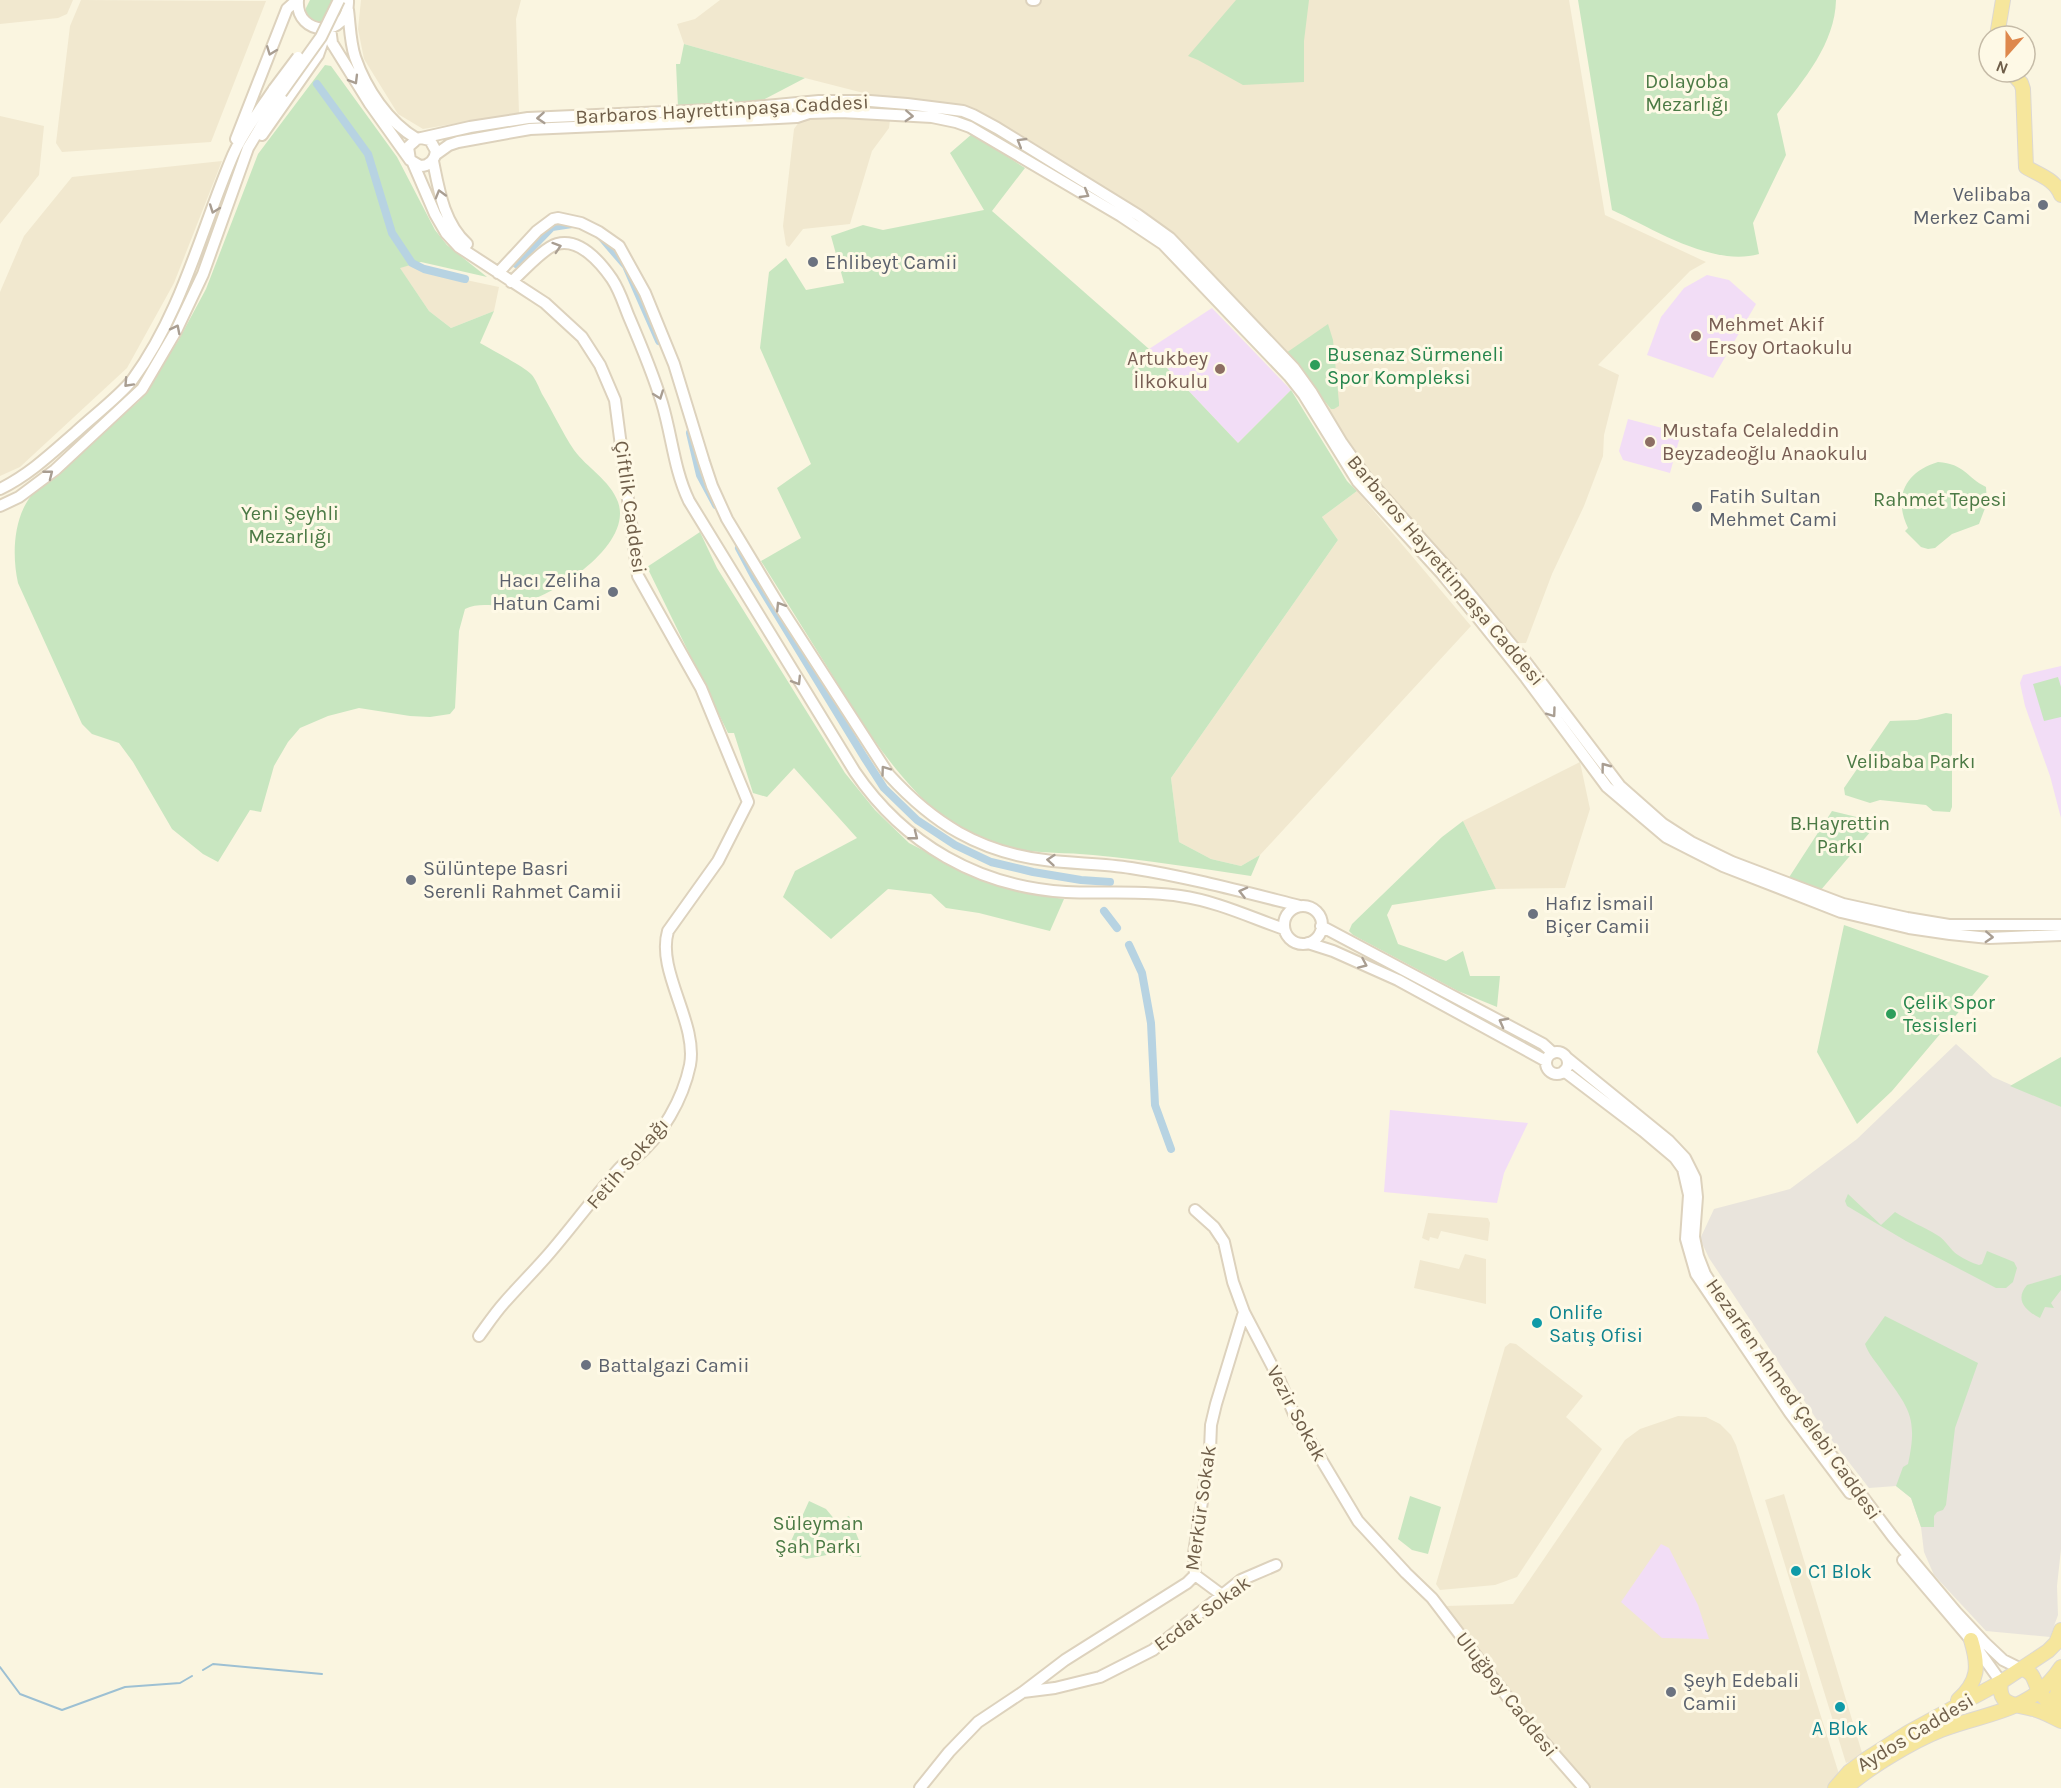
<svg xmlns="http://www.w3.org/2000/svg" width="2061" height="1788" font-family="Karla,sans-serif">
<rect width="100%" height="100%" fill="#faf5e0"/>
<!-- residential -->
<path fill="#f1e8cf" d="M0,0H73L67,14L58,18L0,24Z
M81,0L266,1L211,142L62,152L56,143L70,26Z
M361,0H521L516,19L519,113L423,129L398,114L364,59L358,29Z
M720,0H1569L1605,215L1706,262L1690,271L1598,365L1619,375L1604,435L1603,456L1584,506L1552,574L1526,643H1518L1451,564L1371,477L1169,232L995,121L956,105L895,101L805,78L684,44L677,24L695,19Z
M0,116L44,126L39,175L0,224Z
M810,118H882L890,120L889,128L872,151L850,224L803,229L789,247L786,245L783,226L794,129L799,122Z
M222,161L174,283L127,368L20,467L0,476V292L24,236L72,177Z
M409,265L419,270L499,287L494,311L451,328L429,311L399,267Z
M1357,491L1471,626L1260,855L1241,866L1211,859L1179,842L1171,778L1338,540L1322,517Z
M1580,762L1590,809L1565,888L1496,889L1463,821Z
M1428,1213L1488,1218L1490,1223L1488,1241L1441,1231L1438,1239L1430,1237L1429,1241L1422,1238Z
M1465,1254L1486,1259V1304L1414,1288L1420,1260L1459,1269Z
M1510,1343L1516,1344L1583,1396L1566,1417L1602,1449L1517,1577L1495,1585L1440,1590L1436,1584L1505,1347Z
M1678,1416L1706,1417L1720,1424L1731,1435L1736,1445L1839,1774L1831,1788H1592L1579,1776L1444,1608L1446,1606L1513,1604L1625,1440L1640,1429Z
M1784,1494L1863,1756L1846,1763L1765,1500Z"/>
<!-- industrial -->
<path fill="#e9e4dc" d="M1956,1044L1993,1077L2061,1107V1549L2057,1586L2058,1615L2050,1637L1986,1631L1934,1575L1924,1552L1921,1527L1911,1498L1896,1486L1869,1488L1823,1429L1709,1258L1700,1239L1714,1209L1790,1189L1857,1139Z"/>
<!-- education -->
<path fill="#f2ddf6" d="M1707,275L1729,280L1756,304L1713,378L1647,355L1661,317L1684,288Z
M1212,308L1291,390L1238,443L1149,349Z
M1628,419L1681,433L1670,473L1623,460L1619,451Z
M2061,666V818L2050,776L2025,706L2020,683L2023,675Z
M1390,1110L1528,1123L1504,1173L1497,1203L1384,1192Z
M1661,1544L1669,1548L1698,1605L1709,1639L1662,1638L1621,1602Z"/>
<!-- green -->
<path fill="#c8e6c0" d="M310,0H338L342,6L341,17L318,28L306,15V8Z
M1236,0H1309L1304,41V82L1243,85L1198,60L1188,56Z
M1578,0H1836C1835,44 1803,81 1777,114L1786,155L1753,223L1759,254C1712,267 1654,229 1612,210Z
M684,44L805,78L757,103L678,107L676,64H680Z
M325,65L331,66L397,157L435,230L447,245L487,277L421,262L400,268L429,311L451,328L494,311L480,343C492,350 523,366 531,374C536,379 539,388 542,394C553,412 562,432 574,450C587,468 610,480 618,502C634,546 550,599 514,605C497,608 481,601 465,609L459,631L455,708L450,714L430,717L410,716L359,708L328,716L300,728L288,742L274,766L261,812L250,810L218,862L203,854L172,829L133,762L119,743L92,734L82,724L18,583C12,556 13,519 31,496L139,401L178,341L206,289L258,154Z
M972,134L1025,168L992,211L1149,349L1238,443L1291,390L1347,481L1357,491L1322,517L1338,540L1171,778L1179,842L1211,859L1241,866L1260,855L1251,876C1198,868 1146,860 1093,855C1059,852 1026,854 994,845C920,822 864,727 826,665C804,630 783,596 761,561L801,538L777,488L811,464L760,348L769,272L786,258L806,290L844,283L831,236L863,225L883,230L984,210L950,153Z
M1328,324L1333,340L1339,403V406L1334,409H1331L1286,353Z
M1938,462C1965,464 1966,477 1986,487L1987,503L1979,524L1952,534L1935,548L1928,549L1921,547L1905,531L1908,528C1893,497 1905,472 1938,462Z
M700,532L717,568L845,773L875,810L909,843L985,882L1025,893L1064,899L1050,931L979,913L946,908L931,894L888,889L831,939L783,897L795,871L857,838L794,768L767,797L753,793L734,733H728L647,567Z
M2058,677L2061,687V717L2044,721L2033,684Z
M1946,713L1952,714V807L1950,812L1933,811L1926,805L1880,800L1870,803L1845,795L1844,788L1890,721L1917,720Z
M1832,811L1877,822V824L1820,891L1788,879Z
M1463,821L1496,889L1392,905L1387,915L1398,944L1446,961L1463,951L1470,976H1500L1497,1007L1458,991L1353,935L1349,931L1352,924L1442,837Z
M1844,925L1989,976L1892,1091L1857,1124L1817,1052Z
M2061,1057V1107L2010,1086Z
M1848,1194L1881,1225L1895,1212C1909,1221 1924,1227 1937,1235C1946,1240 1950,1250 1958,1255C1964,1259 1972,1263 1979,1265L1982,1264L1987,1251L2014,1262L2017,1268L2013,1282L2006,1288H1996L1906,1241L1847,1206L1845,1201Z
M2061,1275V1290L2051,1303L2054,1308L2045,1307L2040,1318C2026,1311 2014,1300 2027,1285Z
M1885,1316L1978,1363L1955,1428L1946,1505L1943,1510L1937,1512L1934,1516V1527H1921L1911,1498L1896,1486L1903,1467L1908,1464C1919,1414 1907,1407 1880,1368C1875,1361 1868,1353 1865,1344Z
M1410,1496L1441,1507L1428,1554L1412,1550L1398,1539Z
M809,1501L826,1509L836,1521L849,1516L862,1548L861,1557L832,1554L806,1559L787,1550Z"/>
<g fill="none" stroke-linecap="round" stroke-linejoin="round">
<!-- stream -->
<path stroke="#9dc0d3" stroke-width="2" d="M0,1667L20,1694L62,1710L125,1687L180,1683L192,1676
M203,1670L213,1664L322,1674"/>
<!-- canal -->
<path stroke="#b7d3e2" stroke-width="8" d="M317,84L368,154L392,233L412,263L424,269L465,279
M602,238L626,266L659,341
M516,264L552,227L572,224
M690,433L700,475L716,505
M739,548L755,578L864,757L884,788L917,820L955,845L991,862L1033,872L1081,880L1110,882
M1104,911L1117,928
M1129,945L1142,973L1151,1023L1155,1105L1171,1149"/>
<defs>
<path id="tertiary" d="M298,0C295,37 350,39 348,0
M1032,0H1035
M348,10C350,25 350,42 355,57C366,89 388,122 417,139
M330,28L332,43L370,104L410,160L420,166C429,166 435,160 436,151L430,140L421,138
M262,135L318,55L326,32
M236,139L287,9L297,0
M435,155L449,145L458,142L530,129L778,118L797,117L809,113L841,112L932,117L956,122L970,127L1121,216L1163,244L1289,376L1304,395L1358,482L1442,574L1479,619L1526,678L1607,787L1666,837L1723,866L1841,912L1909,928L1950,934L1989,938L2061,935
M410,160L408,147L417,139L470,127L528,118L733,109L819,101H870L907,104L963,111L973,115L997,128L1138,215L1170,238L1294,368L1312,393L1342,443L1366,477L1460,582L1525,661L1620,786L1663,824L1691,842L1732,862L1843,904L1907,918L1949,925H2061
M433,161C439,191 444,223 467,244
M413,163L435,214L446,233L459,247L545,303L582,337L600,365L615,400L638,576L701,688L748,802L718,861L668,931C656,971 698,1023 690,1065C683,1099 662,1136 635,1158C632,1161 627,1162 623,1165C618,1169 613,1176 608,1182C587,1206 568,1232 547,1256C533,1272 518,1287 504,1303C495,1313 487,1325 479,1336
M498,273L537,231L553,219L558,218L581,223L599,232L619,246L645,293L674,364L704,462L712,486L727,519L777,602L889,775C933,823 979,852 1045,860C1073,864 1102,863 1131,868C1188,877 1244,892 1300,906
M511,282C523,272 543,248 557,244C580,238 601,263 612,279C620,291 624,305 629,317C641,345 653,374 662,403C672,436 674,470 689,501L855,772C904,844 979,887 1066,892C1104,894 1142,890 1180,896C1216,901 1250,917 1284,929
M0,489C29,475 52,453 76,432C92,417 121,395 133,379C182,312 201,230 233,155C243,132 260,110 274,89
M0,506L19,497L55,470L142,389L176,331L203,274L248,148L281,93
M1284 925a19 19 0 1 1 38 0a19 19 0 1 1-38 0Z
M1321,926L1543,1044L1553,1053
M1308,943L1333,951L1398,980L1546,1061
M1546 1063a11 11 0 1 1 22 0a11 11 0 1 1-22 0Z
M1567,1058L1669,1141L1685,1158L1695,1178L1697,1197L1694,1237L1698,1256L1705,1274L1730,1313L1805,1420L1893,1537L1956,1612L1985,1643L2003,1660L2021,1669
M1564,1071L1643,1131L1675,1158L1683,1169L1689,1195L1686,1239L1696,1274L1790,1413L1850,1493
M1195,1210L1214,1227L1224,1242L1233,1282L1244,1312L1279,1379L1294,1414L1358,1521L1406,1573L1432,1598L1528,1724L1584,1788
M1903,1560L1971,1640L2001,1682
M1195,1575L1222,1595
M1023,1692L1065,1660L1187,1583L1195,1575L1194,1553L1210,1450L1211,1425L1216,1404L1244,1312
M920,1788L949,1752L978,1722L1023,1692L1055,1688L1100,1677L1153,1650L1241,1580L1276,1565"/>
<path id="primary" d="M1997,36L2003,0
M2011,72L2021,83L2023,89L2026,167C2039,175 2055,179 2061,195
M2021,1669C2035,1672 2033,1680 2039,1691C2043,1699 2055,1706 2061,1712
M2061,1681L2057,1694L2061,1709
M2001,1682C1997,1707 2016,1704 2033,1709C2043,1711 2052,1717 2061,1721
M1958,1700C1979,1681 1979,1666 1971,1640
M1835,1788L1849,1772L1868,1758L1909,1732L2001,1682L2048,1651L2056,1643L2061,1630
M1846,1788C1868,1768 1913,1741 1941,1730C1987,1712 2031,1713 2061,1667"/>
</defs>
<!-- tertiary casing -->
<use href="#tertiary" stroke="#ddd2bd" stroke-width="14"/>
<!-- primary casing -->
<use href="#primary" stroke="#dcd8d3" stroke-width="16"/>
<!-- tertiary -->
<use href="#tertiary" stroke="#fff" stroke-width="10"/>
<!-- primary -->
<use href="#primary" stroke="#f6e69c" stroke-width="14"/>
<defs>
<path id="tertiary-bridge" d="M274,89L298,57
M281,93L321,37L339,0"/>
</defs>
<!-- tertiary-bridge casing -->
<use href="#tertiary-bridge" stroke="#ddd2bd" stroke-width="14" stroke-linecap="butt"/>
<!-- tertiary-bridge -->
<use href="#tertiary-bridge" stroke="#fff" stroke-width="10"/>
</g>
<!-- one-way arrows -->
<defs><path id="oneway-chevron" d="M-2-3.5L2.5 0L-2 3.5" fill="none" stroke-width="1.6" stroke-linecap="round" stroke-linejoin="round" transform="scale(1.5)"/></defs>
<g stroke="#a99e92">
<use href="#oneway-chevron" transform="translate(271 51) rotate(111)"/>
<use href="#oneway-chevron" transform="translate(354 80) rotate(59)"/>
<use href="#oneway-chevron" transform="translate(909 116) rotate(3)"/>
<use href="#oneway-chevron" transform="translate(541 118) rotate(176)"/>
<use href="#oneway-chevron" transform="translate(1021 142) rotate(-149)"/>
<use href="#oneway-chevron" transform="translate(440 194) rotate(-106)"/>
<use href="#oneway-chevron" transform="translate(1085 194) rotate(31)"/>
<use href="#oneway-chevron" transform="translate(214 209) rotate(110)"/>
<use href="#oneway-chevron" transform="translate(557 247) rotate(-18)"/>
<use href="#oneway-chevron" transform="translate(176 329) rotate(-63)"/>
<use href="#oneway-chevron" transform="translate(128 383) rotate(133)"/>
<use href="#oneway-chevron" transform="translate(659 395) rotate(70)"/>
<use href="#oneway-chevron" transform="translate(49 474) rotate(-38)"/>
<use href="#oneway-chevron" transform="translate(780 606) rotate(-122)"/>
<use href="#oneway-chevron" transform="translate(797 681) rotate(58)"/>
<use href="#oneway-chevron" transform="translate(1552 713) rotate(54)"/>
<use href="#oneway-chevron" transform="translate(1605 767) rotate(-127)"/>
<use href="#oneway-chevron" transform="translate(885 770) rotate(-126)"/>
<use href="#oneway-chevron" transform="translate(914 836) rotate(38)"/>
<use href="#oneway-chevron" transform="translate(1051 860) rotate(-175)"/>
<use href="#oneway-chevron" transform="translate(1243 892) rotate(-166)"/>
<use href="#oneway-chevron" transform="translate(1989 937) rotate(3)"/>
<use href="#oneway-chevron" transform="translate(1363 964) rotate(24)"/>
<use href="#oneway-chevron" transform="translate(1503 1022) rotate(-152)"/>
</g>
<!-- markers -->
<g fill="#6b7280" stroke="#fef9e6" stroke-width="2">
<circle cx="2043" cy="205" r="6"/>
<circle cx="813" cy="262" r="6"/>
<circle cx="1697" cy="507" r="6"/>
<circle cx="613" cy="592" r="6"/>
<circle cx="411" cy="880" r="6"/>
<circle cx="1533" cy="914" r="6"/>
<circle cx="586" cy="1365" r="6"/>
<circle cx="1671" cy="1692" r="6"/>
</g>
<g fill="#8d6e63" stroke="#fef9e6" stroke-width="2">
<circle cx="1696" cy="336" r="6"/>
<circle cx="1220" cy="369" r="6"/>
<circle cx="1650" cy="442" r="6"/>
</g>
<g fill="#2e9e5b" stroke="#fef9e6" stroke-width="2">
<circle cx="1315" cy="365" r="6"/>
<circle cx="1891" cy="1014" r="6"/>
</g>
<g fill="#0f9aa8" stroke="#fef9e6" stroke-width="2">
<circle cx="1537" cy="1323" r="6"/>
<circle cx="1796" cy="1571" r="6"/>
<circle cx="1840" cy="1707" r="6"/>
</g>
<g text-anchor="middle" stroke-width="6" stroke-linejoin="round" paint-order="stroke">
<!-- park labels -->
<g font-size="20" fill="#4b7a45" stroke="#fef9e6">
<text x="1687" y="88">Dolayoba<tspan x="1687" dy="23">Mezarlığı</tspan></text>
<text x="1940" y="506">Rahmet Tepesi</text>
<text x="290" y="520">Yeni Şeyhli<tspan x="290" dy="23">Mezarlığı</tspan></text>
<text x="1911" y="768">Velibaba Parkı</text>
<text x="1840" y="830">B.Hayrettin<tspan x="1840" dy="23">Parkı</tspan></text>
<text x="818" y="1530">Süleyman<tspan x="818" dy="23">Şah Parkı</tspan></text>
</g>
<!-- street labels -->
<g font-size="20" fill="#6f5e49" stroke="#fef9e6">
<text transform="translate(722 109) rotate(-3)" y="7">Barbaros Hayrettinpaşa Caddesi</text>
<text transform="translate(631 507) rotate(82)" y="7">Çiftlik Caddesi</text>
<text transform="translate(1446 570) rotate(50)" y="7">Barbaros Hayrettinpaşa Caddesi</text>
<text transform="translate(627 1163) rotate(-49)" y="7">Fetih Sokağı</text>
<text transform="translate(1794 1399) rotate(55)" y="7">Hezarfen Ahmed Çelebi Caddesi</text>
<text transform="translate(1297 1413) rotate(62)" y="7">Vezir Sokak</text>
<text transform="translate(1200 1508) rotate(-82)" y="7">Merkür Sokak</text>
<text transform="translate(1202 1613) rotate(-36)" y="7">Ecdat Sokak</text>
<text transform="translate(1507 1694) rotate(52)" y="7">Uluğbey Caddesi</text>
<text transform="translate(1915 1732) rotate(-31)" y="7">Aydos Caddesi</text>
</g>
<!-- worship labels -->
<g font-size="20" fill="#5b616d" stroke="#fef9e6" text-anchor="start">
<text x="2031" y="201" text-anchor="end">Velibaba<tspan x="2031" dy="23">Merkez Cami</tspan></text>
<text x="825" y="269">Ehlibeyt Camii</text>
<text x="1709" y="503">Fatih Sultan<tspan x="1709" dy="23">Mehmet Cami</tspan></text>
<text x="601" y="587" text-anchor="end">Hacı Zeliha<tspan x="601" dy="23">Hatun Cami</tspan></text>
<text x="423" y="875">Sülüntepe Basri<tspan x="423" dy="23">Serenli Rahmet Camii</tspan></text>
<text x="1545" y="910">Hafız İsmail<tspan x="1545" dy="23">Biçer Camii</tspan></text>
<text x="598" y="1372">Battalgazi Camii</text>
<text x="1683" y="1687">Şeyh Edebali<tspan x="1683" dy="23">Camii</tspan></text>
</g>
<!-- education labels -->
<g font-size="20" fill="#785e54" stroke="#fef9e6" text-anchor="start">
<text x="1708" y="331">Mehmet Akif<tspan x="1708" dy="23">Ersoy Ortaokulu</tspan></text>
<text x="1208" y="365" text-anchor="end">Artukbey<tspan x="1208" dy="23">İlkokulu</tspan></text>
<text x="1662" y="437">Mustafa Celaleddin<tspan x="1662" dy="23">Beyzadeoğlu Anaokulu</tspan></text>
</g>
<!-- leisure labels -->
<g font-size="20" fill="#27864d" stroke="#fef9e6" text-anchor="start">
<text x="1327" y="361">Busenaz Sürmeneli<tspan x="1327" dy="23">Spor Kompleksi</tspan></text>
<text x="1903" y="1009">Çelik Spor<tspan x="1903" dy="23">Tesisleri</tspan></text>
</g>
<!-- culture labels -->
<g font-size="20" fill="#0d838f" stroke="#fef9e6" text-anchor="start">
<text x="1549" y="1319">Onlife<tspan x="1549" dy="23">Satış Ofisi</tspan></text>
<text x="1808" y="1578">C1 Blok</text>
<text x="1840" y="1735" text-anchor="middle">A Blok</text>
</g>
</g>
<!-- north arrow -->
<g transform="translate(2007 54) rotate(201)"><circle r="28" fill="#fef9e6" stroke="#c5bba7" stroke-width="1.5"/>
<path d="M0-4.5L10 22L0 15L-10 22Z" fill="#de884c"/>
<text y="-9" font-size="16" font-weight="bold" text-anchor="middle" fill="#6f5e49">N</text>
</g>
</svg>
